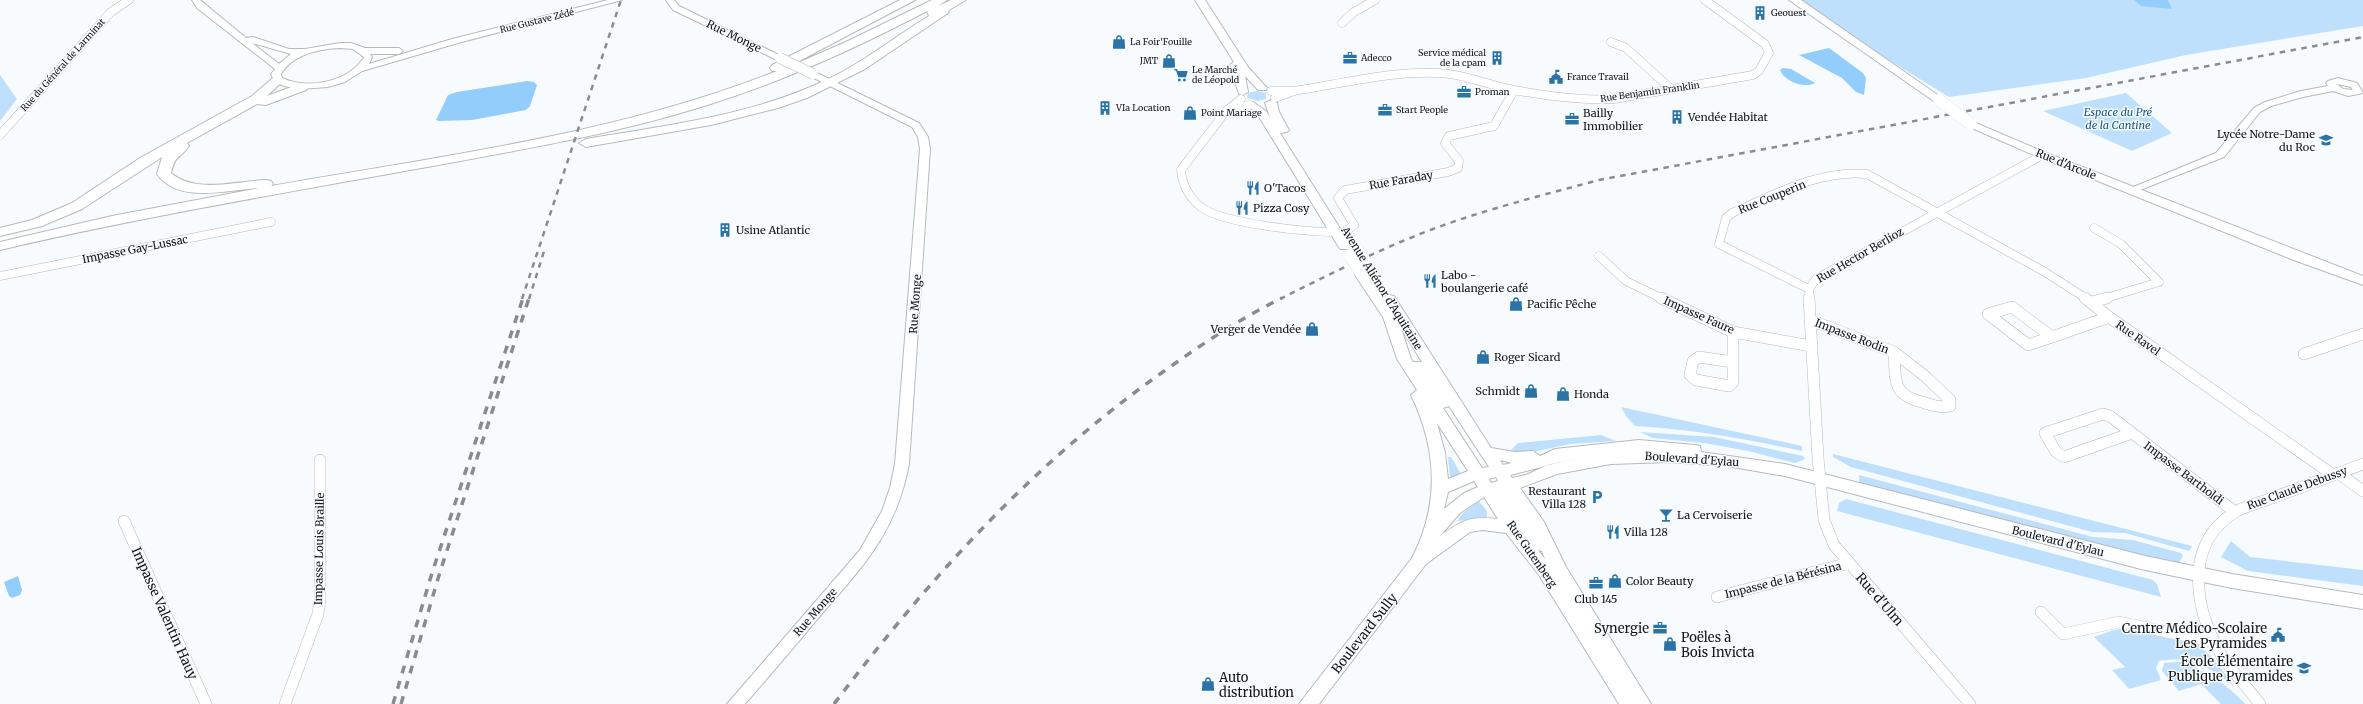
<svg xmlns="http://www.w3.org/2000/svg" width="2363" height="704" font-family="Merriweather,serif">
<rect width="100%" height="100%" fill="#f7fbfe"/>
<!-- green -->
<path fill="#bee0fc" d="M1795,0H2363V26L2186,55L2086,78L1949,97L1817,16Z
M0,75L17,99L0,121Z
M1257,91L1266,93V99L1258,101L1247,98L1248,93Z
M2126,93L2172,133L2132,151L2043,111Z
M1621,407L1802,446V451C1746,439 1692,429 1635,426L1626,416Z
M1640,432L1714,437L1803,456L1805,459L1795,463L1748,451L1704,443L1653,438Z
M1601,435L1616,441L1570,444L1524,454L1509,452L1518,443Z
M1833,454L2192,546L2189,551L2125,533L2092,532L1851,467L1833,457Z
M1448,457H1451L1461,474L1450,477Z
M1859,475L2093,537L2133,540L2181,553L2183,556L2179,563L2139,555L1859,483Z
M1846,499L2153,580L2157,584L2161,597L1837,511L1839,503Z
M1479,501L1487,511V518L1457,521L1463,513Z
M2231,541L2250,557L2363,570V586L2248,571L2221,557Z
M2130,628L2197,644L2212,657L2235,687C2208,667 2194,655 2159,661L2156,668L2161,680L2129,689L2112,670L2125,667L2094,637L2114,630Z
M2180,662C2206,670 2227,684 2245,704H2221L2201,684L2179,691L2162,671L2164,663Z"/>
<!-- water -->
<path fill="#92cdfc" d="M2134,0H2168L2172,9L2141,6Z
M1829,48L1863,73L1866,78L1864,95L1856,92L1842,78L1799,55Z
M1783,68L1791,69L1815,83C1804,89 1784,81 1780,70Z
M527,81L534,82L537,85L530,106L526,110L472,120L439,121L436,120L448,95L457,92Z
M18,576L22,590L20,595L12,598L9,596L4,582Z"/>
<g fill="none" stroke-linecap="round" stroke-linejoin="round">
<defs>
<path id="minor-far1" d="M1342,23L1354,12L1375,0
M1611,42L1626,48L1671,89
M1271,91H1294L1275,98
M1294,91C1340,84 1403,68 1449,74C1471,77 1492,86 1514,90C1546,96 1581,101 1614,99L1753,75L1759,71L1769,53L1765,44L1705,0
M1241,99L1226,111L1250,105
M1226,111L1181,170C1182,184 1189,198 1201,207C1224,224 1306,232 1336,232
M0,135L111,12L129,0
M2094,228L2121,244L2159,282L2103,299
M1346,231L1354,225L1338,198L1345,190L1448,172L1458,168L1459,161L1445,143L1449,136L1494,126L1514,90
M1599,256L1626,281L1663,299
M0,276L271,222
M1809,289L1719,244L1726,218L1732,213C1774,195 1820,169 1867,174L2045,272L2087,299
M1810,299L1809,289L1816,279L2037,158L2040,154"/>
<path id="minor" d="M1661,298L1733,332L1811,346
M1809,298L1818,458L1824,520L1834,545L1970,704
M2085,298L2109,317L2333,475
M2092,302L2107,298
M2012,307L2052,337L2028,345L1988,314Z
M1810,320L1894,352
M1733,332V362
M2052,337L2109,317
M1894,352L1926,377L1950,400V406C1940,408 1931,405 1922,402C1891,395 1896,379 1894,352Z
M2304,354L2363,334
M1699,357L1733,362V382L1729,386L1696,380L1690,375L1693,361Z
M2132,433L2064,457L2056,452L2045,433L2103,414L2110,416L2235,512
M2338,473L2363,491
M124,521L206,704
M1717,597L1849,563
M2041,612L2063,634L2119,622L2215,642
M285,704L318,614L320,600V460
M2260,704C2248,688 2233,673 2222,656C2195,611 2182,545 2235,512C2245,506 2260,503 2272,498C2302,487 2333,475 2363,464"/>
<path id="tertiary" d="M192,0H200L246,38L253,37L289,49H305L340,43H351L365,48H399L403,51L399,54H370L372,57L369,64L452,39L608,0H622L458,43L362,71L345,82L328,87L300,89L284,86L275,82L271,74L275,69L197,8ZM252,43L291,54L279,64ZM340,48L353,49L364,57C349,82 308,90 282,78L281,74C293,54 319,49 340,48Z
M666,0H674L679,6L785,58L780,61L777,60L673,10Z
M813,71L919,123L928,137L930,149L909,464C896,533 863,566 820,616C795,646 770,675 745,704H727L860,550L882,511L890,488L895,464L920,149L918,137L912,127L810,76L808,74Z
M2338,78L2357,83L2363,93L2348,96L2333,91L2303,97L2271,106L2260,112L2224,157L2135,192L2131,193L2126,190L2216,153L2254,108L2265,102L2301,91L2328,86L2326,83L2328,81ZM2337,84L2351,87L2353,90L2343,89Z"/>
<path id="secondary" d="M1195,0H1205L1248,67L1267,88L1266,90H1258L1245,76L1248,92L1243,95L1239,94L1230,65L1234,62Z
M1789,0H1801L1945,100L1943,102H1935Z
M1271,100L1277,103L1279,112L1289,130L1287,132L1280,133L1351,246L1350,249H1340L1258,115L1247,105L1253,102L1266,111L1270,117L1265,103Z
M1971,121L2044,152L2363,276V285L2291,259L2036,156L1967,126L1965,124Z
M1362,271L1367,272L1384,297L1389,295L1394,296L1491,448L1515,452L1533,451L1540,456L1555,449L1639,440L1695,445L1700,446L1701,452L1785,464L2145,556L2232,574L2363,595V609L2232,588L2145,570L1785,476L1727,466L1669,462L1611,464L1557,474L1520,488L1544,522L1566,567L1651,704H1619L1539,575L1506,533L1483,530L1470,532L1426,564L1319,704H1299L1412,558C1440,504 1437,449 1411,395L1417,390L1397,359L1383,317L1355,275ZM1401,328L1422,362H1413L1411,359ZM1449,406L1489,467L1482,468L1443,408ZM1437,423L1468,471L1448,479L1445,453ZM1577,458L1548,465L1526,475L1512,478L1510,475ZM1500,460L1512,463L1503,465ZM1496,477L1498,481L1491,483L1489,479ZM1474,481L1478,487L1464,493L1444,509L1448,492ZM1484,497L1498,519C1469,516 1463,520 1440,536L1460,513ZM1538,550L1542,551L1545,559Z"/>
<path id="trunk" d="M900,0H915L784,69L848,41L932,0H947L938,6L951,0H966L949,10L948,13L865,69L807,98L778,108L711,125L586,147L579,143L586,139C667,125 751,116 826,80C863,63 894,37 929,16L927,11C855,49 779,83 701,107C611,135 519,150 427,167C284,193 141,217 0,250V242L112,216L260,188C229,189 179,205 157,174L162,157L82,209L42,226L0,236V228L32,220L72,203L140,158L252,96L274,77L278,76L284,80L267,96L302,83L308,87L306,90L266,105L257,104L187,143L189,146C179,160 176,153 171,173C196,194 236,181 266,180L271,181L273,184L271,186C441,156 615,135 777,71H772L770,68L772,65Z"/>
</defs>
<!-- minor-far1 casing -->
<use href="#minor-far1" stroke="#b6babd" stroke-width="9"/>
<!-- minor casing -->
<use href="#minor" stroke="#b6babd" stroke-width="12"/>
<!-- tertiary casing -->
<use href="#tertiary" stroke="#b6babd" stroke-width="2"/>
<!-- secondary casing -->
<use href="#secondary" stroke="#b6babd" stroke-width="2"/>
<!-- trunk casing -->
<use href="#trunk" stroke="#b6babd" stroke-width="2"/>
<!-- minor-far1 -->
<use href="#minor-far1" stroke="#fff" stroke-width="8"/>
<!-- minor -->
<use href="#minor" stroke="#fff" stroke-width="11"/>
<!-- tertiary -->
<use href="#tertiary" fill="#fff" fill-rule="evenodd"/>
<!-- secondary -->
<use href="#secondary" fill="#fff" fill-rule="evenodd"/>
<!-- trunk -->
<use href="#trunk" fill="#fff" fill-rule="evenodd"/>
<!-- rail-far1 -->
<path stroke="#898c8e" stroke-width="2.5" stroke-dasharray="5.5 5.5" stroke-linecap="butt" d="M522,299L621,0
M529,299L545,248
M1280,299C1330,274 1380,249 1433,229C1487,209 1543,195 1599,180L2363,37"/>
<!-- rail -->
<path stroke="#898c8e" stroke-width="3.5" stroke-dasharray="8 8" stroke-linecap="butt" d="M393,704L432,573L523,298
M401,704L440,572L529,298
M834,704C932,575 1036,460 1170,367C1205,342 1243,317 1282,298"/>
<defs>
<path id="tertiary-bridge" d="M780,58L813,74"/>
<path id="secondary-bridge" d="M1939,100L1971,124
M1352,241L1377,280
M1350,255L1362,275"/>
</defs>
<!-- tertiary-bridge casing -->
<use href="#tertiary-bridge" stroke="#b6babd" stroke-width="11" stroke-linecap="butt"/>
<!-- secondary-bridge casing -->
<use href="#secondary-bridge" stroke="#b6babd" stroke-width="12" stroke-linecap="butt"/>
<!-- tertiary-bridge -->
<use href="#tertiary-bridge" stroke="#fff" stroke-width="10"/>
<!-- secondary-bridge -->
<use href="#secondary-bridge" stroke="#fff" stroke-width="12"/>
</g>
<!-- icons -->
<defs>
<symbol id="building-bare" viewBox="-9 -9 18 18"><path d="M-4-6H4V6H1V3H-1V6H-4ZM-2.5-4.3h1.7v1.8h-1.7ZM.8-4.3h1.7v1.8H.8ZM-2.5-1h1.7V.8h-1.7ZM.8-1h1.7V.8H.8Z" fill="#2a73a7" stroke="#f7fbfe" stroke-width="2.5" paint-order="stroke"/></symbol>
<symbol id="shop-bare" viewBox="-9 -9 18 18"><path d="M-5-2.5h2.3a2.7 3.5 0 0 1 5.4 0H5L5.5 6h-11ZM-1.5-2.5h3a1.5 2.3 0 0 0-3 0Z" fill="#2a73a7" stroke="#f7fbfe" stroke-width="2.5" paint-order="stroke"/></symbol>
<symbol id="office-bare" viewBox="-9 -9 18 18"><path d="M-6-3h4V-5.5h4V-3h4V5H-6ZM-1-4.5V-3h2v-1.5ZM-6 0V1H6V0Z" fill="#2a73a7" stroke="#f7fbfe" stroke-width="2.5" paint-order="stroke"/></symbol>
<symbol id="supermarket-bare" viewBox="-9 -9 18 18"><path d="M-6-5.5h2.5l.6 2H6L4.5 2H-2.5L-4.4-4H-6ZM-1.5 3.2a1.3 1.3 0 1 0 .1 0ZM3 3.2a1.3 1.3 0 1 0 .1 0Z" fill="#2a73a7" stroke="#f7fbfe" stroke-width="2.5" paint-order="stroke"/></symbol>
<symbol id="civic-bare" viewBox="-9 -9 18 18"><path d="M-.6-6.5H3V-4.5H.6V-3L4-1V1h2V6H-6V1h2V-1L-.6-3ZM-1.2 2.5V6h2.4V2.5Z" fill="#2a73a7" stroke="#f7fbfe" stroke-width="2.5" paint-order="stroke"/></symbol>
<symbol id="school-bare" viewBox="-9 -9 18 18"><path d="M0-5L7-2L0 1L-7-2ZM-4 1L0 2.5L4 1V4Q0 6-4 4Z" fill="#2a73a7" stroke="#f7fbfe" stroke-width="2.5" paint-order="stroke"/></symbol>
<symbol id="restaurant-bare" viewBox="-9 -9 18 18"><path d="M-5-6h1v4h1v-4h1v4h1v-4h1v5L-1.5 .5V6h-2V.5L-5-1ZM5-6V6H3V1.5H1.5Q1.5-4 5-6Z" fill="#2a73a7" stroke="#f7fbfe" stroke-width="2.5" paint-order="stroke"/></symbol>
<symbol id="parking-bare" viewBox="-9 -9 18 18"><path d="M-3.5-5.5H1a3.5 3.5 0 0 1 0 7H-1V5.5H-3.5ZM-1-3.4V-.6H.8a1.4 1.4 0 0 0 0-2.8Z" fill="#2a73a7" stroke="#f7fbfe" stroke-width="2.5" paint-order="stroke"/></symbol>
<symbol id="bar-bare" viewBox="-9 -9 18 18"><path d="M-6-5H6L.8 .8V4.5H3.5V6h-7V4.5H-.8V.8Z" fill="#2a73a7" stroke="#f7fbfe" stroke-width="2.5" paint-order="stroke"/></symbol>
</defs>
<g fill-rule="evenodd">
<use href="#building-bare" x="1750" y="3" width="20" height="20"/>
<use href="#shop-bare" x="1109" y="32" width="20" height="20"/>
<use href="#office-bare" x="1340" y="48" width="20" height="20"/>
<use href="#building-bare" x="1487" y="48" width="20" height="20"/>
<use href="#shop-bare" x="1159" y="51" width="20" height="20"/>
<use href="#supermarket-bare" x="1171" y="65" width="20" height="20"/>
<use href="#civic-bare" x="1546" y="67" width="20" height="20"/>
<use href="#office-bare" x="1454" y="82" width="20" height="20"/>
<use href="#building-bare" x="1095" y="98" width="20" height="20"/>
<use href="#office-bare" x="1375" y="100" width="20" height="20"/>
<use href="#shop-bare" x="1180" y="103" width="20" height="20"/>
<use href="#building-bare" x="1667" y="107" width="20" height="20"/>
<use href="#office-bare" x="1562" y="109" width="20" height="20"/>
<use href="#school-bare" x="2316" y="130" width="20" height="20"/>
<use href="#restaurant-bare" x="1243" y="178" width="20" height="20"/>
<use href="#restaurant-bare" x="1232" y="198" width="20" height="20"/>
<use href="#building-bare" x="715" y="220" width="20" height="20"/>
<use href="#restaurant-bare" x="1420" y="271" width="20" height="20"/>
<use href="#shop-bare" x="1506" y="294" width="20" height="20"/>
<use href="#shop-bare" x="1302" y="319" width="20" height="20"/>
<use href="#shop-bare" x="1473" y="347" width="20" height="20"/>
<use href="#shop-bare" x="1521" y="381" width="20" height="20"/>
<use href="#shop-bare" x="1553" y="384" width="20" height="20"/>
<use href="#parking-bare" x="1587" y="487" width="20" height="20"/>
<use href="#bar-bare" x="1656" y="505" width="20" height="20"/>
<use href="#restaurant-bare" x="1603" y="522" width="20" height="20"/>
<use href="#shop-bare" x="1605" y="571" width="20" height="20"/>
<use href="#office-bare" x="1586" y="573" width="20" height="20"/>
<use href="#office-bare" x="1650" y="618" width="20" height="20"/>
<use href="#civic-bare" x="2268" y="625" width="20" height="20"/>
<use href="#shop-bare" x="1660" y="634" width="20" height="20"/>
<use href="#school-bare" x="2294" y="658" width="20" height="20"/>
<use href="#shop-bare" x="1198" y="674" width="20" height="20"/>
</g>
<g text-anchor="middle" stroke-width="3" stroke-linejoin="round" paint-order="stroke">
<!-- far-poi labels -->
<g font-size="9" fill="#141617" stroke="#f7fbfe" text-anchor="start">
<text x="1771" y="16">Geouest</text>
<text x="1130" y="45">La Foir'Fouille</text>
<text x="1486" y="56" text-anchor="end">Service médical<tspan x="1486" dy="10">de la cpam</tspan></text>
<text x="1361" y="61">Adecco</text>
<text x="1158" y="64" text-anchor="end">JMT</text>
<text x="1192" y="73">Le Marché<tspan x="1192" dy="10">de Léopold</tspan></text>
<text x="1567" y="80">France Travail</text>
<text x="1475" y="95">Proman</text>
<text x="1116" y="111">VIa Location</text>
<text x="1396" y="113">Start People</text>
<text x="1201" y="116">Point Mariage</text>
</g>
<!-- far-street labels -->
<g font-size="9" fill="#141617" stroke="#f7fbfe">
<text transform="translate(537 21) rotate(-14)" y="3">Rue Gustave Zédé</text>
<text transform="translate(63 65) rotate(-48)" y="3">Rue du Général de Larminat</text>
<text transform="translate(1650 92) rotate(-8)" y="3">Rue Benjamin Franklin</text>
</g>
<!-- street labels -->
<g font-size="11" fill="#141617" stroke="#f7fbfe">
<text transform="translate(734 36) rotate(26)" y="4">Rue Monge</text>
<text transform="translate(2066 164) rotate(22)" y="4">Rue d'Arcole</text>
<text transform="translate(1401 180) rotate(-10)" y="4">Rue Faraday</text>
<text transform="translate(1772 197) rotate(-22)" y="4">Rue Couperin</text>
<text transform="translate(135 249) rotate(-11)" y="4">Impasse Gay-Lussac</text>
<text transform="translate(1860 255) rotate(-30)" y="4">Rue Hector Berlioz</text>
<text transform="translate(1382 288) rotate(58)" y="4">Avenue Aliénor d'Aquitaine</text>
<text transform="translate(915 304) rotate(-86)" y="4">Rue Monge</text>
<text transform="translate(1699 315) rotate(24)" y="4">Impasse Faure</text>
<text transform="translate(1852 336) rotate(21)" y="4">Impasse Rodin</text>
<text transform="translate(2138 338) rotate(35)" y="4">Rue Ravel</text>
<text transform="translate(1692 459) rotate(4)" y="4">Boulevard d'Eylau</text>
<text transform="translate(2184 473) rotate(37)" y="4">Impasse Bartholdi</text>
<text transform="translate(2297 488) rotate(-20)" y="4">Rue Claude Debussy</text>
<text transform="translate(2058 541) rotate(14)" y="4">Boulevard d'Eylau</text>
<text transform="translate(319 549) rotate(-89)" y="4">Impasse Louis Braille</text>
<text transform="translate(1532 554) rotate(55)" y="4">Rue Gutenberg</text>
<text transform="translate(1783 580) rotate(-14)" y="4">Impasse de la Bérésina</text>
<text transform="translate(815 612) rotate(-49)" y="4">Rue Monge</text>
</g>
<!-- park labels -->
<g font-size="11" font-style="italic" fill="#175985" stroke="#f7fbfe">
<text x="2118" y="116">Espace du Pré<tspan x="2118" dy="13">de la Cantine</tspan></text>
</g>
<!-- poi labels -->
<g font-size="11" fill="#141617" stroke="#f7fbfe" text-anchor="start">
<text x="1583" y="117">Bailly<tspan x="1583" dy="13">Immobilier</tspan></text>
<text x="1688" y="121">Vendée Habitat</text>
<text x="2315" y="138" text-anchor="end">Lycée Notre-Dame<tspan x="2315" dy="13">du Roc</tspan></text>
<text x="1264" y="192">O'Tacos</text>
<text x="1253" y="212">Pizza Cosy</text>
<text x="736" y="234">Usine Atlantic</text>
<text x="1441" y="279">Labo -<tspan x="1441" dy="13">boulangerie café</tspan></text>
<text x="1527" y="308">Pacific Pêche</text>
<text x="1301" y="333" text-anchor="end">Verger de Vendée</text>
<text x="1494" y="361">Roger Sicard</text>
<text x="1520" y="395" text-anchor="end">Schmidt</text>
<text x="1574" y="398">Honda</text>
<text x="1586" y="495" text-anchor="end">Restaurant<tspan x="1586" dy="13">Villa 128</tspan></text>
<text x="1677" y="519">La Cervoiserie</text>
<text x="1624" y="536">Villa 128</text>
<text x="1626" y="585">Color Beauty</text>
<text x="1596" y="603" text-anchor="middle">Club 145</text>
</g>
<!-- near-street labels -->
<g font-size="13" fill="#141617" stroke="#f7fbfe">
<text transform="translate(1880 599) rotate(49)" y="5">Rue d'Ulm</text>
<text transform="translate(165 613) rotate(66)" y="5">Impasse Valentin Hauy</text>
<text transform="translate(1364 633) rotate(-52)" y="5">Boulevard Sully</text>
</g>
<!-- near-poi labels -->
<g font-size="13" fill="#141617" stroke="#f7fbfe" text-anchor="end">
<text x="1649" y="633">Synergie</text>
<text x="2267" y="633">Centre Médico-Scolaire<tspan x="2267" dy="15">Les Pyramides</tspan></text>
<text x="1681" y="642" text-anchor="start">Poëles à<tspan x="1681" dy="15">Bois Invicta</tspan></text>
<text x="2293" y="666">École Élémentaire<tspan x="2293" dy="15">Publique Pyramides</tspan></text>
<text x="1219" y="682" text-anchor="start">Auto<tspan x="1219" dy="15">distribution</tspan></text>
</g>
</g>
</svg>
